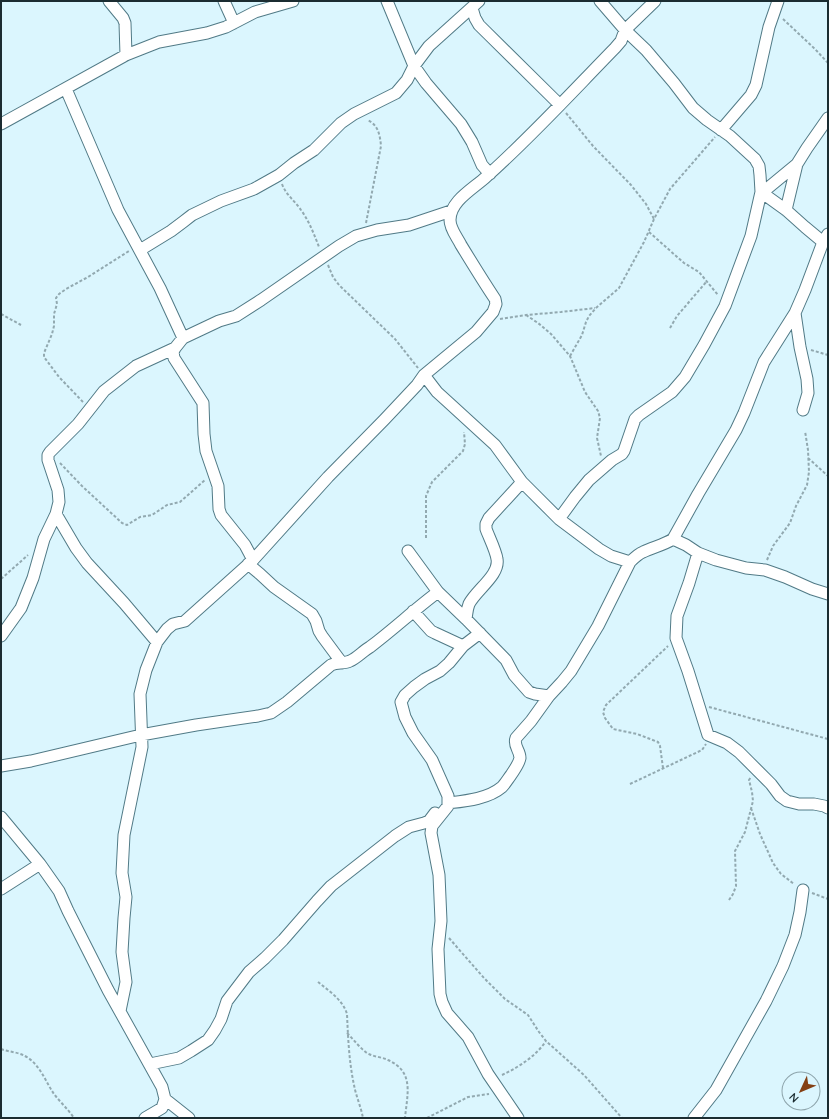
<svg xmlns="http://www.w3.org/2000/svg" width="829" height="1119" font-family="Quicksand,sans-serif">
<rect width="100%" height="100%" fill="#dbf6fe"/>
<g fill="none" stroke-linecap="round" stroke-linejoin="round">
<defs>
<path id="street" d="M109,1L123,18L125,23L126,55
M224,1L234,23
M387,1L414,66L426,83L461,124L472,142L482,165L490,174
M472,8L475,18L479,25L560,105
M66,89L118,210L160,288L183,338
M1,124L126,55L159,42L207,33L226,27L255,12L293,1
M721,130L751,95L756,85L769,27L778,1
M761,192L786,210L805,227L823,242
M763,192L797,164
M786,210L797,164L807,148L828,118
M140,250L171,231L183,222L192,215L221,201L254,189L279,175L294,163L314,150L341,123L354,114L396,93L407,80L414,66L429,46L479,1
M795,313L800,347L807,379L808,393L803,410
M424,375L437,392L448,402L495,445L522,482L559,519L599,549L611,556L630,562
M56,514L76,548L87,563L124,603L157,642
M559,519L575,497L589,480L612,460L622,454L624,451L635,419L639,415L672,392L685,377L704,345L725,306L751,236L761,192L760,175L759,166L755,159L730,136L707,120L693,108L674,83L646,50L625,30L600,1
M673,539L686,545L698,553L716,560L746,568L765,570L785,577L812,589L828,594
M408,551L438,592L466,619L506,660L514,675L529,692L535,694L549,696
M698,553L689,583L677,616L676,638L688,671L708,735L727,743L739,752L771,784L780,796L787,801L799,804H814L824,806L828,808
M253,560L245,545L221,515L219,509L218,486L206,451L204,434L203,403L174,358L173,352L175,348L183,338L219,321L236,316L261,300L339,246L356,236L377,230L409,225L451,211
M248,564L260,574L274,587L312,614L316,621L319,631L322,636L342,663
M413,611L431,631L435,633L463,646
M466,619C467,613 467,609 469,604C476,590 500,575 497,559C496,551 489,537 486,529V524L489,518L522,482
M480,633L463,646L449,663L440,671L425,679L414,687L405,695L401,702L405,717L413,733L432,760L448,796V806L432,826L431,833L439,875L441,921L438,949L440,994L442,1002L447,1013L468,1037L488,1074L518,1118
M1,636L21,608L33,578L44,539L56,514L59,502L58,490L48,460V455L50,452L78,424L104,391L136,366L175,348
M1,766L31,761L141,735L196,725L258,716L271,713L287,702L331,665C337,662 344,664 350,661C357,658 363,651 370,647C394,629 415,609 438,592
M448,803C465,801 488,799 502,787C505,784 508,779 511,775C514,770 519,764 520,758C520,750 513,746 516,738L531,721L549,696L562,682L571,671L598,626L630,562C634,558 638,554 643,552C653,547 664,545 673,539L698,494L736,430L744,413L764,362L795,313L805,290L823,242L828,234
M1,817L40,864L59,891L68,911L108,990L162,1087L165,1099L162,1108L145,1118
M1,889L40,864
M120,1011L126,982L122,952L124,918L126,897L122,873L124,835L142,747L140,694L146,670L157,642L167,629L173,624L185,621L253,560L328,477L384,420L417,385L424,375L476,332L493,312L496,304L495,299C483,281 472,263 461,245C457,237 450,229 450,220C450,201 473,189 486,177C531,137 572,92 615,48L621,41L625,30L655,1
M150,1064L179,1058L191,1051L208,1040L215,1030L221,1019L227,1001L249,972L265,958L283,940L317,901L331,886L395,836L409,827L424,823L429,821L435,813
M165,1099L189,1118
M694,1118L716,1090L766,1001L783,966L795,935L800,912L803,890"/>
</defs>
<!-- street casing -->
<use href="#street" stroke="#517a86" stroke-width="13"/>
<!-- path -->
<path stroke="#92a9b0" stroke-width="2" stroke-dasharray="3 2" stroke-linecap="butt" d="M783,19L815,49L828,63
M566,113L593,146L631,185L646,204L654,219
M282,184C286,195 295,201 301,210C309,221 314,234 319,247
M366,223L381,146C380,135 378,124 367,120
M649,232L684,263L699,272L718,295
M328,265L333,277L339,285L395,339L418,368
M1,314L21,325
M526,315L538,323L551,334L570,356L585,392L598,411L600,418L597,438L601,456
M500,319L526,315L561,312L595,308
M670,328L677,316L707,281
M811,350L828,355
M570,356L582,335L586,322L589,316L596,308L619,288L644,242L654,219L670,189L715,137
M83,402L59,377L44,357V353L52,334L54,326V314L57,304L56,298L59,294L66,289L88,277L129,251
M808,458L828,476
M60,463L82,486L122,523L127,525L140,517L152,515L167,505L180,502L205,480
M426,538V496L432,482L463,451L465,444L464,432
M767,560L773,546L790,523L796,506L807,485L809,472L808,450L805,431
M1,579L28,555
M709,707L828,739
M663,768L660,746L658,742L637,734L613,729L605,718L603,712L606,705L668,646
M630,784L702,750L706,744
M751,808L760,834L773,863L781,874L794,884
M812,893L828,899
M729,900L733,894L736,886L735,851L745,832L753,801L752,792L749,780L751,777
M449,938L484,978L505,999L528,1015L539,1032L546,1041L584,1075L622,1118
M318,982C329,991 343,1000 347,1014C348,1037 349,1062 354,1085C356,1096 361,1107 363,1118
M347,1033C354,1040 360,1048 367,1053C374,1057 382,1057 388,1060C415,1072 407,1095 405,1118
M1,1049C9,1052 18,1052 25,1056C40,1064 45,1081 54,1094C60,1102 68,1109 74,1118
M502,1075C519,1067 536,1056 546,1041
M427,1118L468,1097L489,1094"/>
<!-- street -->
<use href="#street" stroke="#fff" stroke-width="11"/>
</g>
<!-- border -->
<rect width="829" height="1119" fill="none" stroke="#1b2c31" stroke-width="4"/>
<!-- north arrow -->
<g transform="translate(801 1091) rotate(226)"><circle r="19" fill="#dbf6fe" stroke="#8ea5ac"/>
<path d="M0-3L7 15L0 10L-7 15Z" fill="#844014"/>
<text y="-6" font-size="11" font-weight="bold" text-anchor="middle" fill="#1b2c31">N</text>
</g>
</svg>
